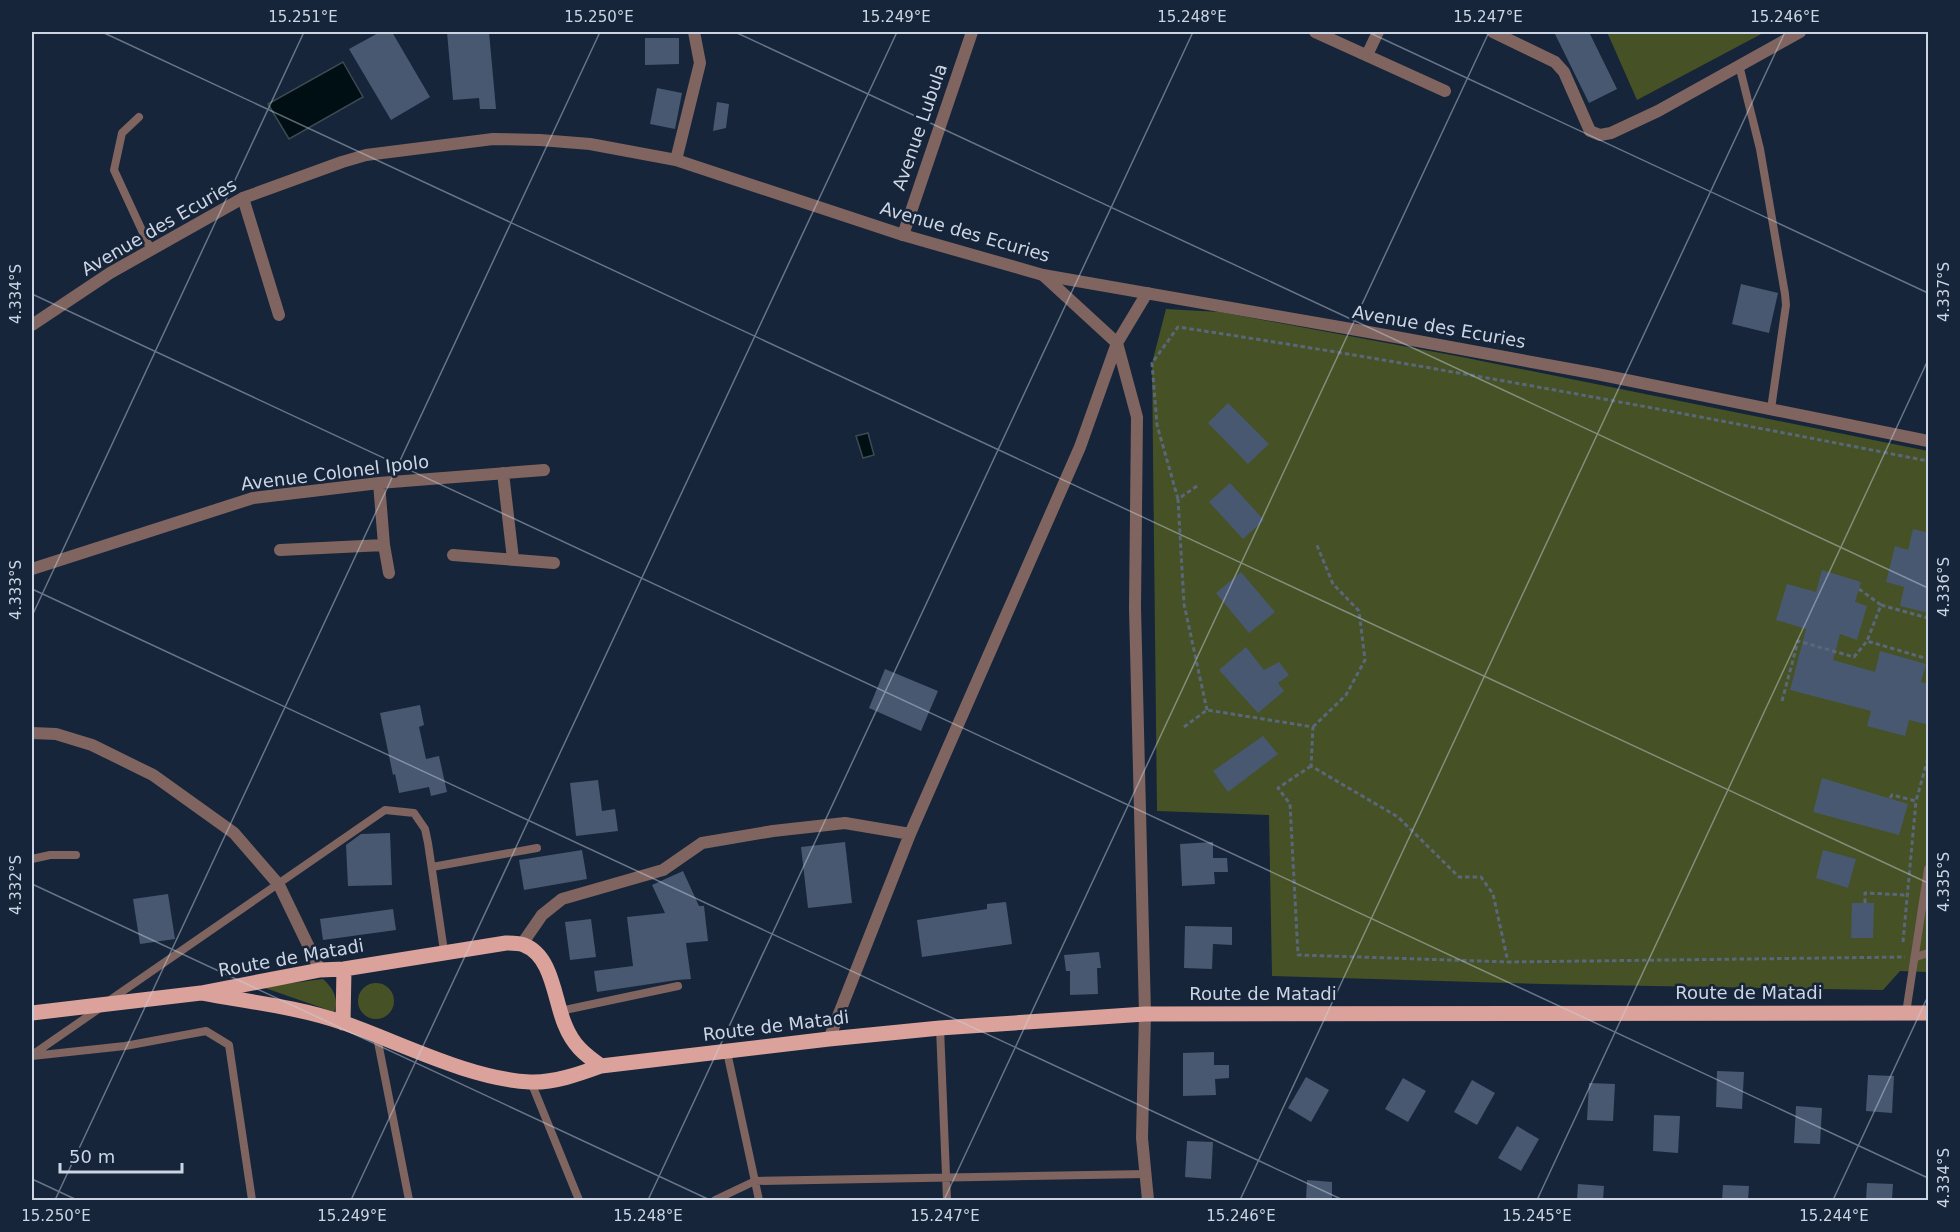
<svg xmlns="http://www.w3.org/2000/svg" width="1960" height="1232" font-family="'DejaVu Sans',sans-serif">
<rect width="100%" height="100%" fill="#16253a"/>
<!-- green -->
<path fill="#465225" d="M1607,32H1765L1637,100Z
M1166,309L1220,312L1462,357L1928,451V972L1900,971L1883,990L1543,984L1272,976L1269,815L1157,811L1152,363Z
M323,979C333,988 339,998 334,1012L262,987Z
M358 1001a18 18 0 1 1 36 0a18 18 0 1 1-36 0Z"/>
<!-- water -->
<path fill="#000f14" stroke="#3d4a52" stroke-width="1.5" d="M343,62L363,97L289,139L268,104Z
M868,433L874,455L863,458L856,436Z"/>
<!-- building -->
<path fill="#475870" d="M380,32H392L430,97L391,120L349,49Z
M447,32H489L496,109H480L479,98L453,100Z
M1554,32H1589L1617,89L1589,103Z
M645,38H679V64L645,65Z
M657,88L682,93L675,129L650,124Z
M717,102L729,104L726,128L713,131Z
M1741,284L1778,293L1769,333L1732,324Z
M1228,403L1269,444L1248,464L1208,423Z
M1230,483L1264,520L1243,539L1209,502Z
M1913,529L1929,533V613L1900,606L1904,587L1886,582L1895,546L1908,550Z
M1822,570L1861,582L1855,602L1867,606L1857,640L1840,634L1833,660L1875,672L1880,651L1926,664L1921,682L1929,684V725L1909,720L1905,736L1867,726L1871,711L1790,690L1806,629L1776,620L1787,584L1816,592Z
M1241,572L1275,612L1249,633L1216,593Z
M1246,647L1264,670L1279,662L1289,675L1278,683L1284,691L1258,713L1219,670Z
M885,669L938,691L921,731L869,708Z
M420,705L424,725L419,727L426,759L439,756L447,792L431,796L429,787L399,793L395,774L393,775L380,713Z
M1263,736L1278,754L1228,792L1213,771Z
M1822,778L1908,804L1899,835L1813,812Z
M598,780L602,811L615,809L618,831L576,836L570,783Z
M390,833L392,885L348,886L346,845L361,834Z
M845,842L852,903L808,908L801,847Z
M1213,842V858H1227L1228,872H1214L1215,884L1182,886L1180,844Z
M582,850L587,879L524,890L519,860Z
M1823,850L1856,859L1848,888L1816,878Z
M683,871L699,906H704L708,941L686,943L691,979L677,980L597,992L594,971L633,966L627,917L665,913L652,885Z
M168,894L175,939L140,944L133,899Z
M1006,902L1012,944L922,957L917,920L987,909V904Z
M1852,903H1874L1873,938H1851Z
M393,909L396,930L323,940L320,919Z
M591,919L596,957L570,960L565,922Z
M1185,926L1232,927V945L1213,944L1212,969L1184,968Z
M1099,952L1101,968H1097L1098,994L1070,995V971H1066L1064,955Z
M1214,1052V1065H1229V1078L1215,1079L1216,1095L1183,1096V1053Z
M1717,1071L1744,1072L1742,1109L1716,1107Z
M1868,1075L1894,1076L1892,1113L1866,1111Z
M1306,1077L1329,1090L1311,1122L1288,1108Z
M1403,1078L1426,1091L1408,1122L1385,1109Z
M1472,1080L1495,1093L1477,1125L1454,1112Z
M1589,1083L1615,1084L1613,1121L1587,1120Z
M1796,1106L1822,1108L1820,1144L1794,1143Z
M1654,1115L1680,1116L1678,1153L1653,1151Z
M1517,1126L1539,1139L1521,1171L1498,1158Z
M1187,1141L1213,1142L1211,1179L1185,1177Z
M1307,1180L1332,1182V1200H1306Z
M1867,1183L1893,1184L1892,1200H1866Z
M1578,1184L1604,1186L1603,1200H1577Z
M1723,1185L1749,1186L1748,1200H1722Z"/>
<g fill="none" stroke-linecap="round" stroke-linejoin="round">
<!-- path -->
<path stroke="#5a6679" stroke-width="3" stroke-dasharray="4.5 3" stroke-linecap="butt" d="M1197,486L1178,499L1184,604L1207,710
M1178,499L1157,425L1152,363L1178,327C1429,365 1679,412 1928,461
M1859,589L1881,605L1867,641
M1881,605L1928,618
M1782,701L1798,641L1854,657L1867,641L1928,659
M1184,727L1207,710L1313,727L1311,766L1398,817L1459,877H1481L1493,894L1508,962
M1313,727L1346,695L1365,660L1359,611L1333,584L1316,543
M1311,766L1278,788L1290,804L1298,955L1508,962L1905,957
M1890,798L1892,795L1916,801L1928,758
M1865,903V893L1907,895
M1903,942L1916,801"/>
<!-- service -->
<path stroke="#7f645f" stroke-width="8" d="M1739,65L1760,149L1785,294L1786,305L1771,409
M139,117L122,133L114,170L151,250
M32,859L50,855H76
M432,867L537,848
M1916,957L1928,953
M110,1000L385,810L414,813L425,829L428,843L444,951
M560,1011L678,986
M1906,1013L1928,869
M940,1028L947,1200
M377,1037L409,1200
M727,1052L759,1200
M32,1055L100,1008
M32,1056L125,1046L206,1031L229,1045L252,1200
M531,1082L579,1200
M715,1200L755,1181L1146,1174"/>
<!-- minor -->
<path stroke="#7f645f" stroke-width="12" d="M1315,32L1445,91
M1493,32L1555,62L1564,72L1590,131L1600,135L1611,133L1658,111L1800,32
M1367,55L1378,32
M676,160L700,63L694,32
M243,198L279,315
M903,235L972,32
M1043,275L1117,343L1137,417L1135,608L1145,1014L1142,1138L1148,1200
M503,473L513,559
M379,483L384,545L389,573
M280,550L384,545
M453,555L554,563
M32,569L253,498L379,483L544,470
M32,733L56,734L92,745L153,775L234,833L279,885L320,970
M522,944L542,915L562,899L663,870L702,843L773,831L845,823L910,834
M829,1039L910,834L1080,447L1117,343L1147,293"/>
<!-- tertiary -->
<path stroke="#7f645f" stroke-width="12" d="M32,325L110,273L243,198L342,162L366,155L493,139L540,140L590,144L676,160L903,235L1043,275L1374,333L1597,374L1928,441"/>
<!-- primary -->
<path stroke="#daa29a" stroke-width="15" d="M201,993C249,1002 299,1007 344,1023C401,1043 470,1079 530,1082C554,1083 579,1074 601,1066L829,1039L940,1028L1145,1014L1928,1013
M32,1013L201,993L320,970L344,969L506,943C512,943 519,943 524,945C553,956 554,1000 565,1025C573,1045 584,1054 601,1066
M343,1023L344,969"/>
</g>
<!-- ticks -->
<path fill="none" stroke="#ccd5e4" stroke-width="1.5" stroke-opacity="0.45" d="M102,32L1928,883M735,32L1928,588M1368,32L1928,293M32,294L1928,1178M32,589L1343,1200M32,616L304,32M32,884L710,1200M32,1179L77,1200M55,1200L600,32M351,1200L897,32M648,1200L1193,32M944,1200L1489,32M1240,1200L1785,32M1537,1200L1928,360M1833,1200L1928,996"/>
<g text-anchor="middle" stroke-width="5" stroke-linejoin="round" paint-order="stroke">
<!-- street labels -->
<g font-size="18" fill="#ccd5e4" stroke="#16253a">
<text transform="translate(920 127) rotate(-71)" y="6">Avenue Lubula</text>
<text transform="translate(159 227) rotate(-30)" y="6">Avenue des Ecuries</text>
<text transform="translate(965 232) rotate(16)" y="6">Avenue des Ecuries</text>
<text transform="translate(1439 327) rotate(10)" y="6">Avenue des Ecuries</text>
<text transform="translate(335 473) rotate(-7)" y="6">Avenue Colonel Ipolo</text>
<text transform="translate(291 958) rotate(-10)" y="6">Route de Matadi</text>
<text x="1749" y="999">Route de Matadi</text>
<text x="1263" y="1000">Route de Matadi</text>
<text transform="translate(776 1026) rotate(-7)" y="6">Route de Matadi</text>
</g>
</g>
<!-- border -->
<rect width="1960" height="1232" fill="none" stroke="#16253a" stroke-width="66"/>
<!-- scale -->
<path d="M60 1163v9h122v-9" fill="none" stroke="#ccd5e4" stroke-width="3"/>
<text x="69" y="1163" font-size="18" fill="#ccd5e4" stroke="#16253a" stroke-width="4.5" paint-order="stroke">50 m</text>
<rect x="33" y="33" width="1894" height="1166" fill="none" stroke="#ccd5e4" stroke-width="2"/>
<g font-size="15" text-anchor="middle" fill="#ccd5e4">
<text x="303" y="22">15.251°E</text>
<text x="599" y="22">15.250°E</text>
<text x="896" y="22">15.249°E</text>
<text x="1192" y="22">15.248°E</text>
<text x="1488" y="22">15.247°E</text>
<text x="1785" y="22">15.246°E</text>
<text transform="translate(1944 292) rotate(-90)" y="5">4.337°S</text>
<text transform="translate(16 294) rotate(-90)" y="5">4.334°S</text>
<text transform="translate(1944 587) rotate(-90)" y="5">4.336°S</text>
<text transform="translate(16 590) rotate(-90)" y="5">4.333°S</text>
<text transform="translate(1944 882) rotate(-90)" y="5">4.335°S</text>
<text transform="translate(16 885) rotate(-90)" y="5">4.332°S</text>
<text transform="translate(1944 1178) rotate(-90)" y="5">4.334°S</text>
<text x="56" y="1221">15.250°E</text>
<text x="352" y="1221">15.249°E</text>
<text x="648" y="1221">15.248°E</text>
<text x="945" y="1221">15.247°E</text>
<text x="1241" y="1221">15.246°E</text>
<text x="1537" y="1221">15.245°E</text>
<text x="1834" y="1221">15.244°E</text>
</g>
</svg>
